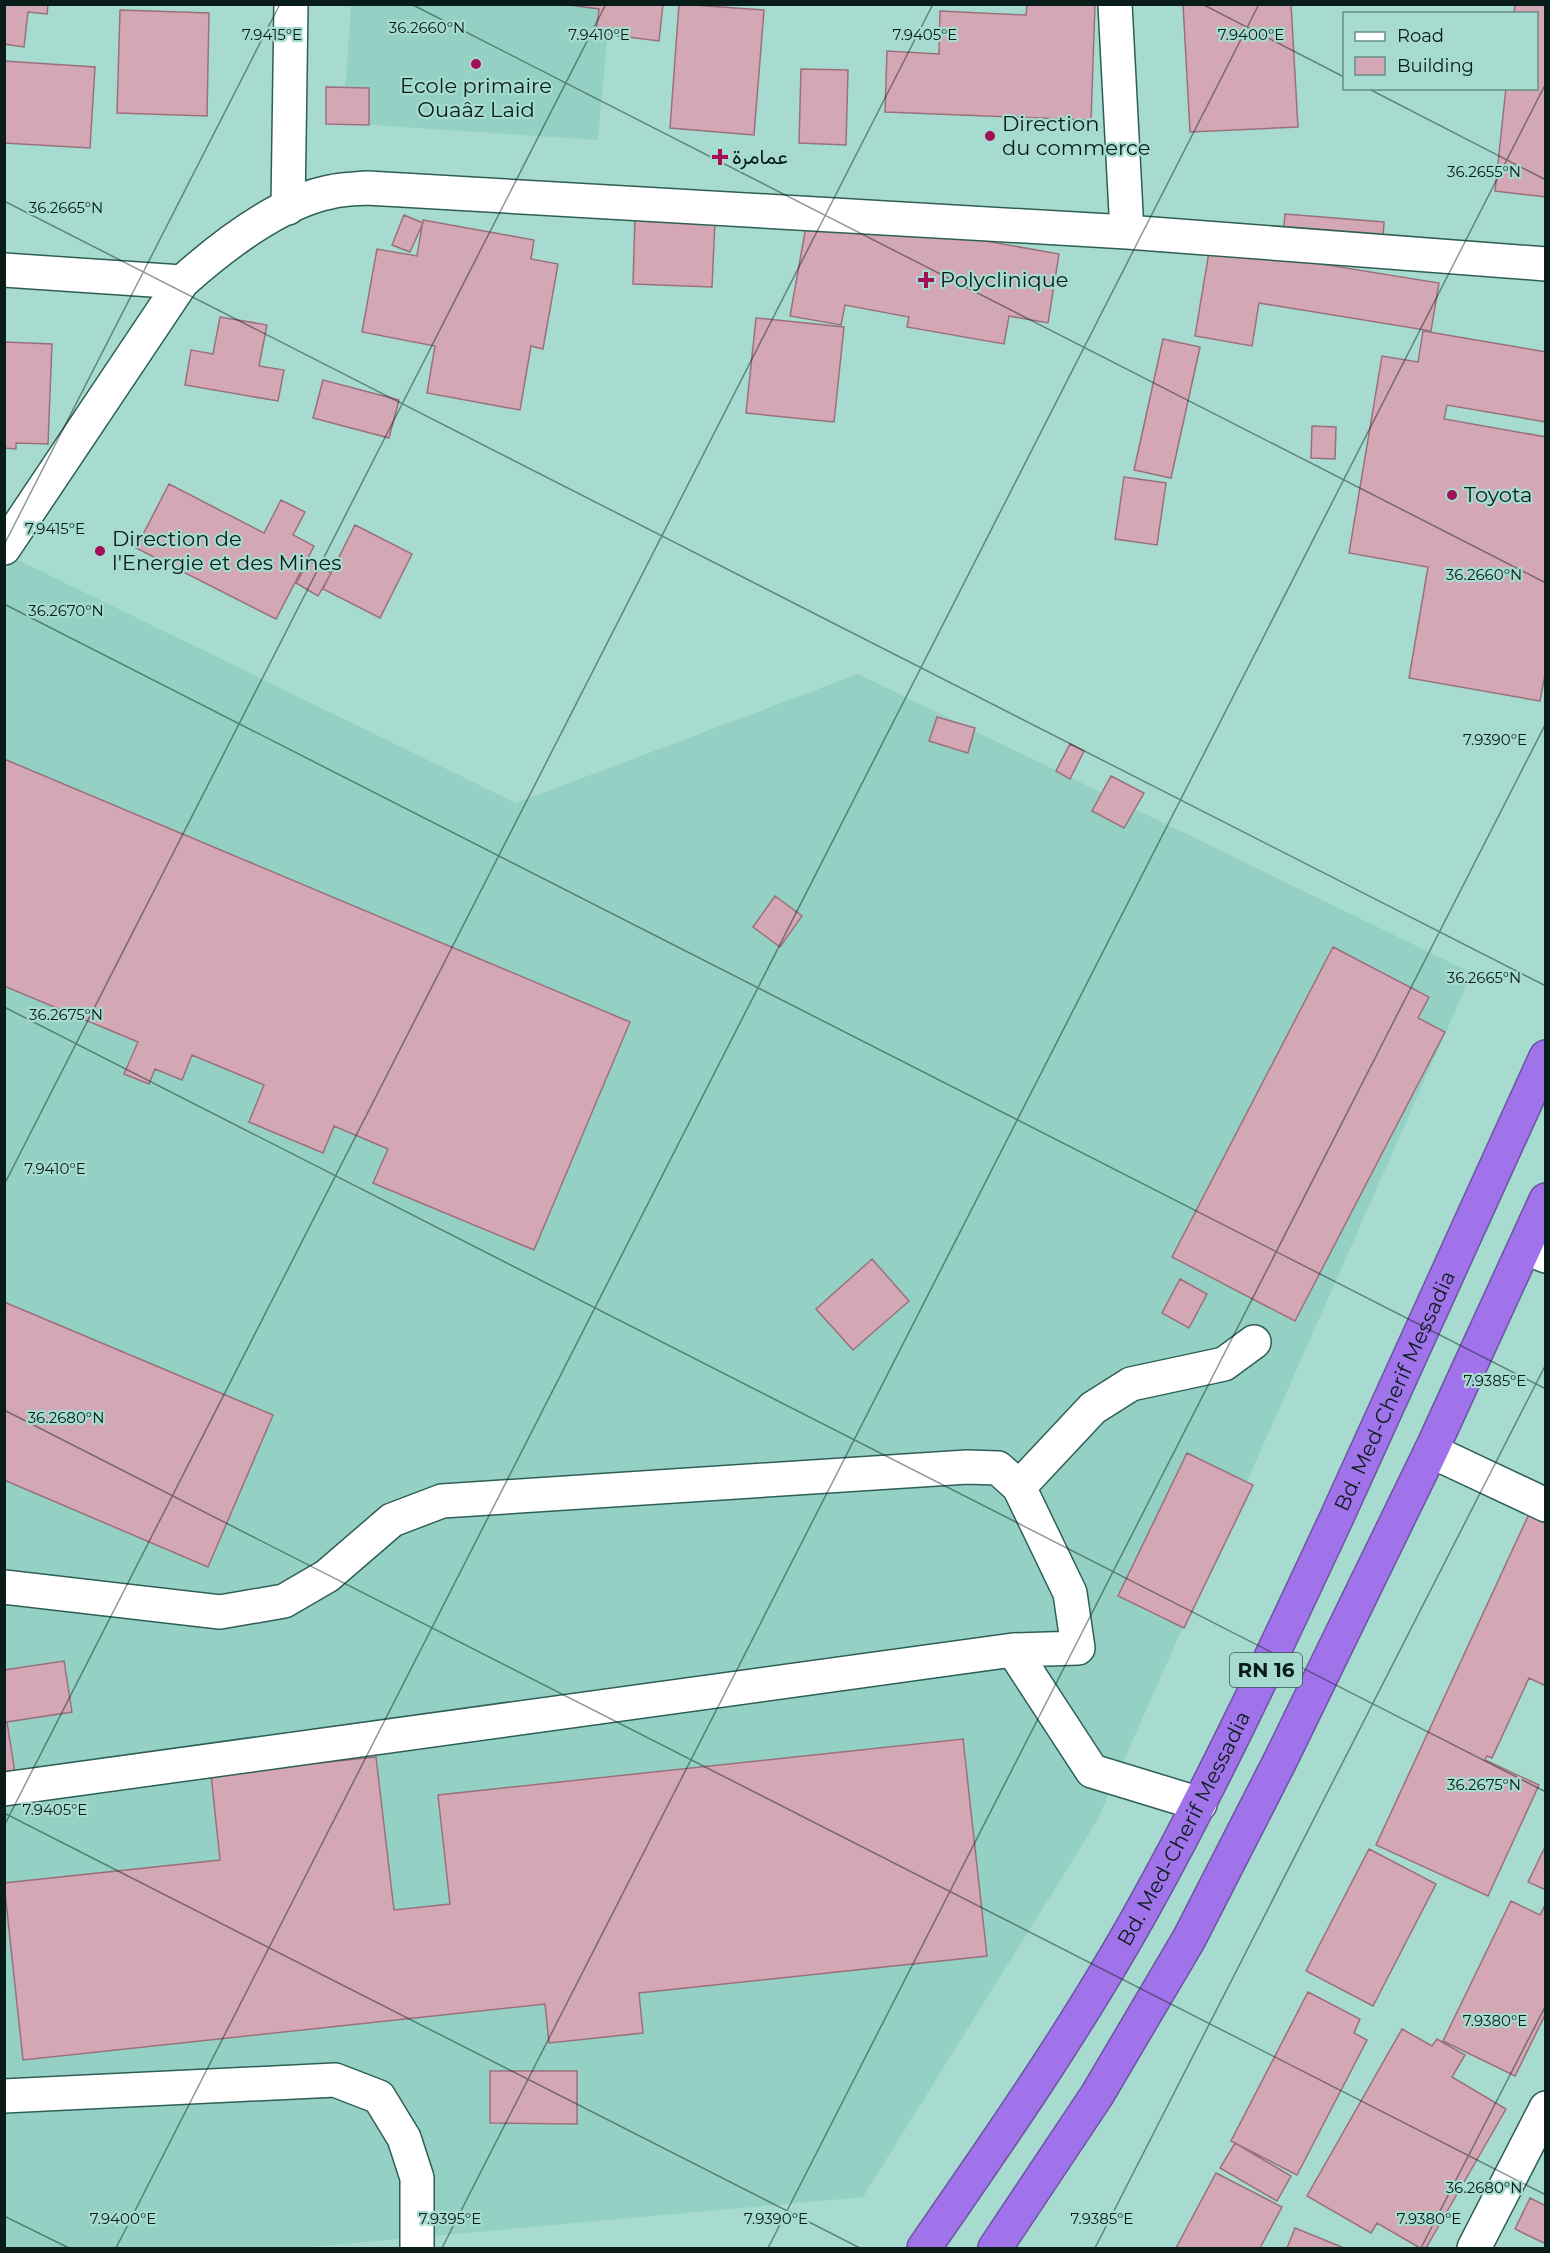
<svg xmlns="http://www.w3.org/2000/svg" width="1550" height="2253" font-family="Montserrat,Vazirmatn,sans-serif">
<rect width="100%" height="100%" fill="#a7dbcf"/>
<!-- built -->
<path fill="#94d1c4" d="M351,5H610L598,140L343,123Z
M14,558L516,803L858,674L1472,973L1097,1821L863,2197L299,2248H5L4,572Z"/>
<!-- building -->
<path fill="#d4a7b4" stroke="#9a707c" stroke-width="1.5" d="M4,4H48L47,14L28,12L24,47L4,44Z
M663,4L659,41L596,33L599,9L569,5Z
M679,4L764,10L754,135L670,128Z
M1027,4H1095L1091,120L885,112L887,51L939,54L940,11L1026,15Z
M1183,4H1291L1298,127L1190,132Z
M1515,4H1546V197L1495,191L1506,88H1536V14H1514Z
M120,10L209,13L207,116L117,113Z
M4,61L95,67L90,148L4,143Z
M801,69L848,70L846,145L799,143Z
M326,87L369,88V125L326,124Z
M810,204L935,232L1059,254L1048,323L1009,316L1004,344L907,327L909,317L845,305L841,325L790,316Z
M1285,214L1384,222L1381,267L1281,258Z
M404,215L423,223L410,252L392,245Z
M635,217L715,221L712,287L633,284Z
M423,220L534,240L531,259L558,264L543,349L531,346L520,410L427,393L435,346L362,332L377,249L417,256Z
M1210,246L1439,283L1431,331L1259,303L1252,346L1195,336Z
M220,317L267,325L259,366L284,370L278,401L185,385L191,350L213,354Z
M756,318L844,327L834,422L746,413Z
M1423,331L1546,352V422L1447,405L1444,419L1546,437V669L1540,701L1409,678L1428,567L1349,553L1382,356L1418,362Z
M1163,339L1200,347L1171,478L1134,470Z
M4,342L52,344L48,444L16,443V449L4,448Z
M323,380L399,400L389,438L313,418Z
M1312,426L1336,427L1335,459L1311,458Z
M1124,477L1166,483L1157,545L1115,539Z
M169,484L264,533L281,500L305,512L293,535L314,546L276,619L136,548Z
M355,525L412,554L380,618L323,589Z
M309,561L331,573L318,596L296,583Z
M937,717L975,728L968,753L929,741Z
M1070,744L1084,751L1070,779L1056,771Z
M4,759L630,1022L534,1250L373,1183L388,1149L334,1126L323,1153L249,1122L264,1085L192,1055L182,1080L155,1069L149,1084L124,1074L138,1042L4,986Z
M1111,776L1144,793L1124,828L1092,811Z
M775,896L802,916L780,947L753,927Z
M1333,947L1429,997L1418,1018L1445,1032L1295,1321L1172,1257Z
M872,1259L909,1301L853,1350L816,1309Z
M1180,1279L1207,1294L1189,1328L1162,1313Z
M4,1302L273,1415L208,1567L4,1480Z
M1187,1453L1253,1485L1184,1628L1118,1596Z
M1535,1501L1546,1506V1686L1529,1678L1492,1758L1487,1756L1485,1760L1539,1785L1488,1896L1376,1845Z
M64,1661L72,1712L7,1722L15,1773L4,1774V1670Z
M963,1739L987,1956L639,1993L643,2033L549,2043L545,2004L23,2060L4,1883L220,1860L211,1774L376,1757L394,1910L450,1904L438,1795Z
M1546,1845V1890L1528,1882Z
M1369,1849L1436,1884L1373,2006L1306,1971Z
M1511,1901L1540,1915L1546,1903V2013L1515,2076L1443,2041Z
M1308,1992L1360,2019L1354,2033L1367,2040L1297,2175L1231,2141Z
M1402,2029L1432,2046L1437,2039L1465,2055L1452,2077L1506,2109L1426,2248H1420L1377,2223L1371,2233L1307,2196Z
M490,2071H577V2124L490,2123Z
M1235,2143L1291,2176L1277,2201L1220,2168Z
M1216,2173L1282,2207L1260,2248H1176Z
M1530,2198L1546,2206V2244L1515,2229Z
M1295,2228L1344,2248H1287Z"/>
<g fill="none" stroke-linecap="round" stroke-linejoin="round">
<defs>
<path id="minor" d="M1115,4L1127,232
M288,208L291,4
M4,270L182,282
M4,548L182,282C220,248 279,202 330,192C342,189 355,189 367,188L1127,232L1546,264
M1526,1248L1546,1256
M1431,1451L1546,1505
M1019,1487L1093,1408L1131,1384L1224,1364L1254,1342
M4,1587L220,1612L284,1601L327,1576L392,1520L442,1501L967,1467L998,1468L1019,1487L1070,1593L1078,1648L1013,1650L1092,1771L1200,1804
M4,1789L1013,1650
M4,2096L335,2080L379,2097L404,2138L417,2178V2248
M1474,2248L1546,2108"/>
<g id="highway">
<path id="s1" d="M924,2248C1001,2137 1078,2026 1144,1907C1214,1781 1275,1650 1336,1519C1407,1366 1477,1212 1546,1057"/>
<path d="M995,2248L1097,2095L1189,1939L1279,1763L1431,1451L1546,1200"/>
</g>
</defs>
<!-- minor casing -->
<use href="#minor" stroke="#2e5f56" stroke-width="36"/>
<!-- highway casing -->
<use href="#highway" stroke="#6b55a1" stroke-width="36"/>
<!-- minor -->
<use href="#minor" stroke="#fff" stroke-width="33"/>
<!-- highway -->
<use href="#highway" stroke="#a173ea" stroke-width="33"/>
</g>
<!-- ticks -->
<path fill="none" stroke="#081d19" stroke-width="1.5" stroke-opacity="0.45" d="M411,4L1546,583M1202,4L1344,77M1367,88L1546,180M4,201L1546,986M4,545L280,4M4,604L1546,1389M4,1007L1546,1792M4,1185L606,4M4,1410L1546,2195M4,1813L860,2248M4,1826L933,4M4,2216L69,2248M116,2248L1259,4M442,2248L1546,83M768,2248L1546,723M1095,2248L1546,1364M1421,2248L1546,2005"/>
<!-- markers -->
<g fill="#a11056" stroke="#a7dbcf" stroke-width="2">
<circle cx="476" cy="64" r="6"/>
<circle cx="990" cy="136" r="6"/>
<path d="M717 148h6v6h6v6h-6v6h-6v-6h-6v-6h6z"/>
<path d="M923 271h6v6h6v6h-6v6h-6v-6h-6v-6h6z"/>
<circle cx="1452" cy="495" r="6"/>
<circle cx="100" cy="551" r="6"/>
</g>
<g text-anchor="middle" stroke-width="4.5" stroke-linejoin="round" paint-order="stroke">
<!-- shield labels -->
<rect fill="#a7dbcf" stroke="#385650" stroke-width="1.5" x="1230" y="1653" width="72" height="34" rx="4.5"/>
<g font-size="20" font-weight="bold" fill="#081d19">
<text x="1266" y="1677">RN 16</text>
</g>
<!-- poi labels -->
<g font-size="21" fill="#081d19" stroke="#a7dbcf" text-anchor="start">
<text x="476" y="93" text-anchor="middle">Ecole primaire<tspan x="476" dy="24">Ouaâz Laid</tspan></text>
<text x="1002" y="131">Direction<tspan x="1002" dy="24">du commerce</tspan></text>
<text x="732" y="164">عمامرة</text>
<text x="940" y="287">Polyclinique</text>
<text x="1464" y="502">Toyota</text>
<text x="112" y="546">Direction de<tspan x="112" dy="24">l'Energie et des Mines</tspan></text>
</g>
<!-- street labels -->
<g font-size="21" fill="#081d19" stroke="#a7dbcf">
<text dy="7" stroke="none"><textPath href="#s1" startOffset="980">Bd. Med-Cherif Messadia</textPath></text>
<text dy="7" stroke="none"><textPath href="#s1" startOffset="494">Bd. Med-Cherif Messadia</textPath></text>
</g>
</g>
<g font-size="15" text-anchor="middle" fill="#081d19" stroke="#a7dbcf" stroke-width="4.5" stroke-linejoin="round" paint-order="stroke">
<text x="427" y="33">36.2660°N</text>
<text x="272" y="40">7.9415°E</text>
<text x="599" y="40">7.9410°E</text>
<text x="925" y="40">7.9405°E</text>
<text x="1251" y="40">7.9400°E</text>
<text x="1484" y="177">36.2655°N</text>
<text x="66" y="213">36.2665°N</text>
<text x="55" y="534">7.9415°E</text>
<text x="1484" y="580">36.2660°N</text>
<text x="66" y="616">36.2670°N</text>
<text x="1495" y="745">7.9390°E</text>
<text x="1484" y="983">36.2665°N</text>
<text x="66" y="1020">36.2675°N</text>
<text x="55" y="1174">7.9410°E</text>
<text x="1495" y="1386">7.9385°E</text>
<text x="66" y="1423">36.2680°N</text>
<text x="1484" y="1790">36.2675°N</text>
<text x="55" y="1815">7.9405°E</text>
<text x="1495" y="2026">7.9380°E</text>
<text x="1484" y="2193">36.2680°N</text>
<text x="123" y="2224">7.9400°E</text>
<text x="450" y="2224">7.9395°E</text>
<text x="776" y="2224">7.9390°E</text>
<text x="1102" y="2224">7.9385°E</text>
<text x="1429" y="2224">7.9380°E</text>
</g>
<!-- border -->
<rect width="1550" height="2253" fill="none" stroke="#081d19" stroke-width="12"/>
<!-- legend -->
<rect x="1343" y="12" width="195" height="78" fill="#a7dbcf" stroke="#678f86" stroke-width="1.5"/>
<rect x="1355" y="32" width="30" height="9" fill="#ffffff" stroke="#678f86" stroke-width="1.5"/>
<text x="1397" y="42" font-size="18" fill="#081d19">Road</text>
<rect x="1355" y="57" width="30" height="18" fill="#d4a7b4" stroke="#678f86" stroke-width="1.5"/>
<text x="1397" y="72" font-size="18" fill="#081d19">Building</text>
</svg>
